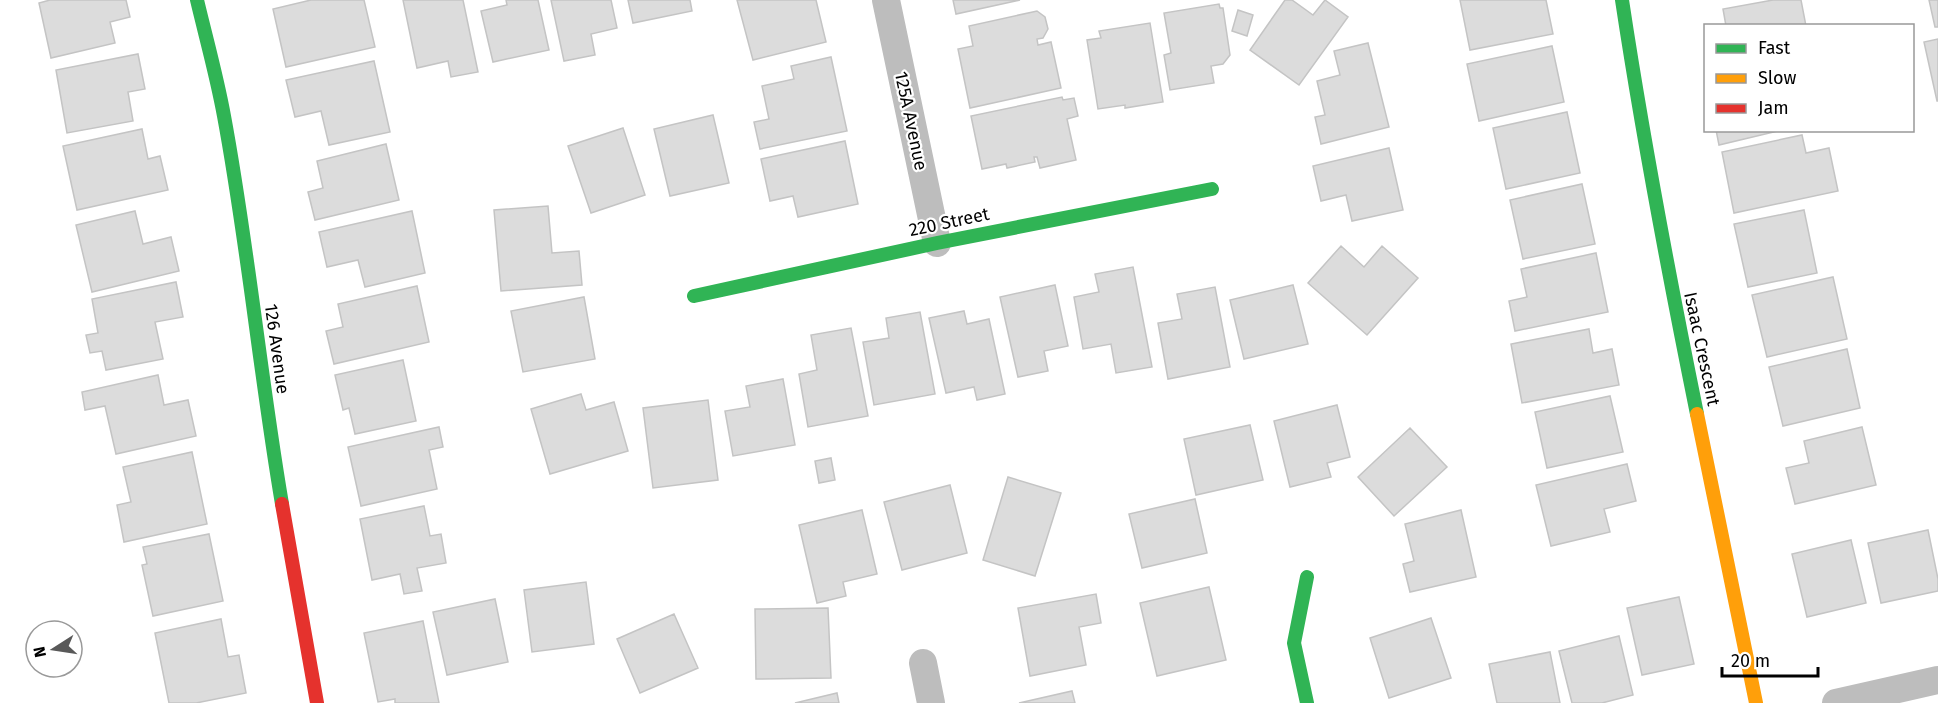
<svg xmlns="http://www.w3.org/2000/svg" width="1938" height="703" font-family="'Fira Sans',sans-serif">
<rect width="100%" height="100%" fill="#fff"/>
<!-- building -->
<path fill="#dcdcdc" stroke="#c4c4c4" stroke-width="1.5" d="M50,0H126L130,17L110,22L115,43L51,58L39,3Z
M311,0H364L375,47L286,67L273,9Z
M403,0H463L478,72L451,77L448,61L417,68Z
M506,0H538L549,50L493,62L481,11L507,5Z
M551,0H611L617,28L591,34L595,55L564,61Z
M628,0H690L692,11L633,23Z
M737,0H816L826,42L753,60Z
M953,0H1020L956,14Z
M1285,0H1292L1313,15L1325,0L1348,17L1299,85L1250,50Z
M1460,0H1546L1553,34L1470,50Z
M1773,0H1801L1806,26H1726L1723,9Z
M1929,0H1938V27H1935Z
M1219,4L1220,8H1223L1230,55L1223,64L1211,66L1214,83L1170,90L1164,55L1171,53L1164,13Z
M1238,10L1253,15L1247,36L1232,31Z
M1037,11L1045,17L1048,29L1043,38L1037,39L1038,45L1051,42L1061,88L970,108L958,49L973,46L969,26Z
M1150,23L1163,102L1125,108V105L1098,109L1087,40L1101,38L1099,31Z
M1938,39V101H1937L1924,42Z
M1368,43L1389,127L1321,144L1315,117L1325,115L1317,81L1340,75L1334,51Z
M1552,46L1564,102L1479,121L1467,64Z
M138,54L145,89L128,92L133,121L67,133L56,70Z
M831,57L847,131L760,149L754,122L769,119L762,86L794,79L791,66Z
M374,61L390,132L329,145L321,111L295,117L286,80Z
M1062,97L1063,100L1074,98L1078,116L1067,119L1076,160L1040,168L1037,157H1034L1035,162L1007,168L1006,164L982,169L971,116Z
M1567,112L1580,173L1506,189L1493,128Z
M713,115L729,183L670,196L654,129Z
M623,128L645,195L591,213L568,146Z
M142,129L148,159L160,156L168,190L77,210L63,146Z
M1716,130H1782L1719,145Z
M1802,135L1806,153L1829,148L1838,191L1734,213L1722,152Z
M845,141L858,204L798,217L793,196L770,201L761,159Z
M386,144L399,200L315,220L308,192L323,188L317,161Z
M1389,148L1403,210L1352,221L1346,195L1321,201L1313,166Z
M1582,184L1595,244L1523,259L1510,200Z
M548,206L552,253L579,251L582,285L501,291L494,210Z
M1804,210L1817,273L1748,287L1734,224Z
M135,211L143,244L171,237L179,271L92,292L76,225Z
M412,211L425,273L365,287L358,260L327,267L319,232Z
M1341,246L1364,267L1382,246L1418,278L1367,335L1308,283Z
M1596,253L1608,312L1515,331L1509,301L1527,297L1521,269Z
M1133,267L1152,367L1116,373L1111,344L1083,349L1074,297L1099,292L1095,274Z
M1833,277L1847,339L1767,357L1752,295Z
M176,282L183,317L155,322L163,359L106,370L102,351L90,353L86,335L98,333L92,299Z
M1055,285L1068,346L1044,351L1048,371L1018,377L1000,297Z
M1293,285L1308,344L1244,359L1230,300Z
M417,286L429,342L334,364L326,331L343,327L338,304Z
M1215,287L1230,367L1168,379L1158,323L1182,319L1177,294Z
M584,297L595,359L523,372L511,311Z
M964,311L967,324L989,319L1005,394L977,400L974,387L946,393L929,318Z
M920,312L935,394L874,405L863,342L889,338L886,318Z
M851,328L868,416L808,427L799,374L817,370L811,335Z
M1589,329L1593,353L1612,349L1619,385L1522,403L1511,344Z
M1847,349L1860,408L1783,426L1769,367Z
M403,360L416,421L355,434L349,408L343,410L335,375Z
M158,375L164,405L188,400L196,436L116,454L105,406L85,410L82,392Z
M783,379L795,445L733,456L725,411L750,407L746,386Z
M581,394L586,410L614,402L628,451L550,474L531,409Z
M1610,396L1623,452L1547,468L1535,412Z
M708,400L718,480L653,488L643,408Z
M1337,405L1350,457L1327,463L1331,477L1290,487L1274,421Z
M1250,425L1263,480L1196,495L1184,439Z
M439,427L443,447L429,450L437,489L361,506L348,447Z
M1862,427L1876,485L1795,504L1786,468L1809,463L1804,441Z
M1410,428L1447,467L1394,516L1358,477Z
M192,452L207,524L124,542L117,505L131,502L123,467Z
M831,458L835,480L819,483L815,461Z
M1627,464L1636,501L1604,509L1610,532L1551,546L1536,485Z
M1008,477L1061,493L1035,576L983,560Z
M950,485L967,553L902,570L884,502Z
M1195,499L1207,553L1142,568L1129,514Z
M424,506L430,536L441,534L446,563L417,568L422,591L404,594L400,574L372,580L360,519Z
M862,510L877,574L843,582L846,596L817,603L799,525Z
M1461,510L1476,577L1410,592L1403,564L1414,561L1405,524Z
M1928,530L1938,579V591L1881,603L1868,543Z
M209,534L223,601L153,616L142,565L147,564L143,547Z
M1851,540L1866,603L1807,617L1792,554Z
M586,582L594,644L532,652L524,590Z
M1209,587L1226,660L1157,676L1140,603Z
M1096,594L1101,623L1079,627L1086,665L1030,676L1018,608Z
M1679,597L1694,664L1642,675L1627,608Z
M495,599L508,662L447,675L433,612Z
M828,608L831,678L756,679L755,609Z
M674,614L698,668L640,693L617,639Z
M1431,618L1451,678L1389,698L1370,638Z
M221,619L228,657L239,655L246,693L196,703H169L155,633Z
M423,621L439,703H395V699L378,702L364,633Z
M1619,636L1633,695L1602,703H1572L1559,651Z
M1550,652L1560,703H1497L1489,664Z
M1072,691L1075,703H1019Z
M837,693L839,703H795Z"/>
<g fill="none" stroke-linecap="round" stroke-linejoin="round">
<!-- street -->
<path stroke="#bdbdbd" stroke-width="28" d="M886,0L937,243
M923,663L931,703
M1836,703L1938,680"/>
<!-- fast -->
<path stroke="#30b455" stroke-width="14" d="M197,0C206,38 217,77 224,116C248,245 260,375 282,504
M1622,0C1643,139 1669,276 1697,414
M694,296L937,243L1212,189
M1307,577L1294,643L1307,703"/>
<!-- slow -->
<path stroke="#ff9f0a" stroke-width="14" d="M1697,414L1756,703"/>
<!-- jam -->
<path stroke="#e5322d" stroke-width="14" d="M282,504L317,703"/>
</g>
<g text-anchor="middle" stroke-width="4.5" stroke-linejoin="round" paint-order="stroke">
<!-- street labels -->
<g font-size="18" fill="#000" stroke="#fff">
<text transform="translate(911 121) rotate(78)" y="6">125A Avenue</text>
<text transform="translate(949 222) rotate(-12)" y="6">220 Street</text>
<text transform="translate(277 349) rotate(82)" y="6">126 Avenue</text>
<text transform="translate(1702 349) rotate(78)" y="6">Isaac Crescent</text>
</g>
</g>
<!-- legend -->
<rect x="1704" y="24" width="210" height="108" fill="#ffffff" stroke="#999999" stroke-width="1.5"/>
<rect x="1716" y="44" width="30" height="9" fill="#30b455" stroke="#999999" stroke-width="1.5"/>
<text x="1758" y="54" font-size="18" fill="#000000">Fast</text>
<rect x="1716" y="74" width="30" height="9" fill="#ff9f0a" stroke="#999999" stroke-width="1.5"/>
<text x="1758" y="84" font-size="18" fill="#000000">Slow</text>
<rect x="1716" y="104" width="30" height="9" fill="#e5322d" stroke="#999999" stroke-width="1.5"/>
<text x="1758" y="114" font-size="18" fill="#000000">Jam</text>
<!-- north arrow -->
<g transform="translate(54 649) rotate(258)"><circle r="28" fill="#ffffff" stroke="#999999" stroke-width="1.5"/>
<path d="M0-4.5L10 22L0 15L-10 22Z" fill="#595959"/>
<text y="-9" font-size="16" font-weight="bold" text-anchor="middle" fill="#000000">N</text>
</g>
<!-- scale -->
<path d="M1722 667v9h96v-9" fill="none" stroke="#000000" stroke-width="3"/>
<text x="1731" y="667" font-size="18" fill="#000000" stroke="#ffffff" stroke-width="4.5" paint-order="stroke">20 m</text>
</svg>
